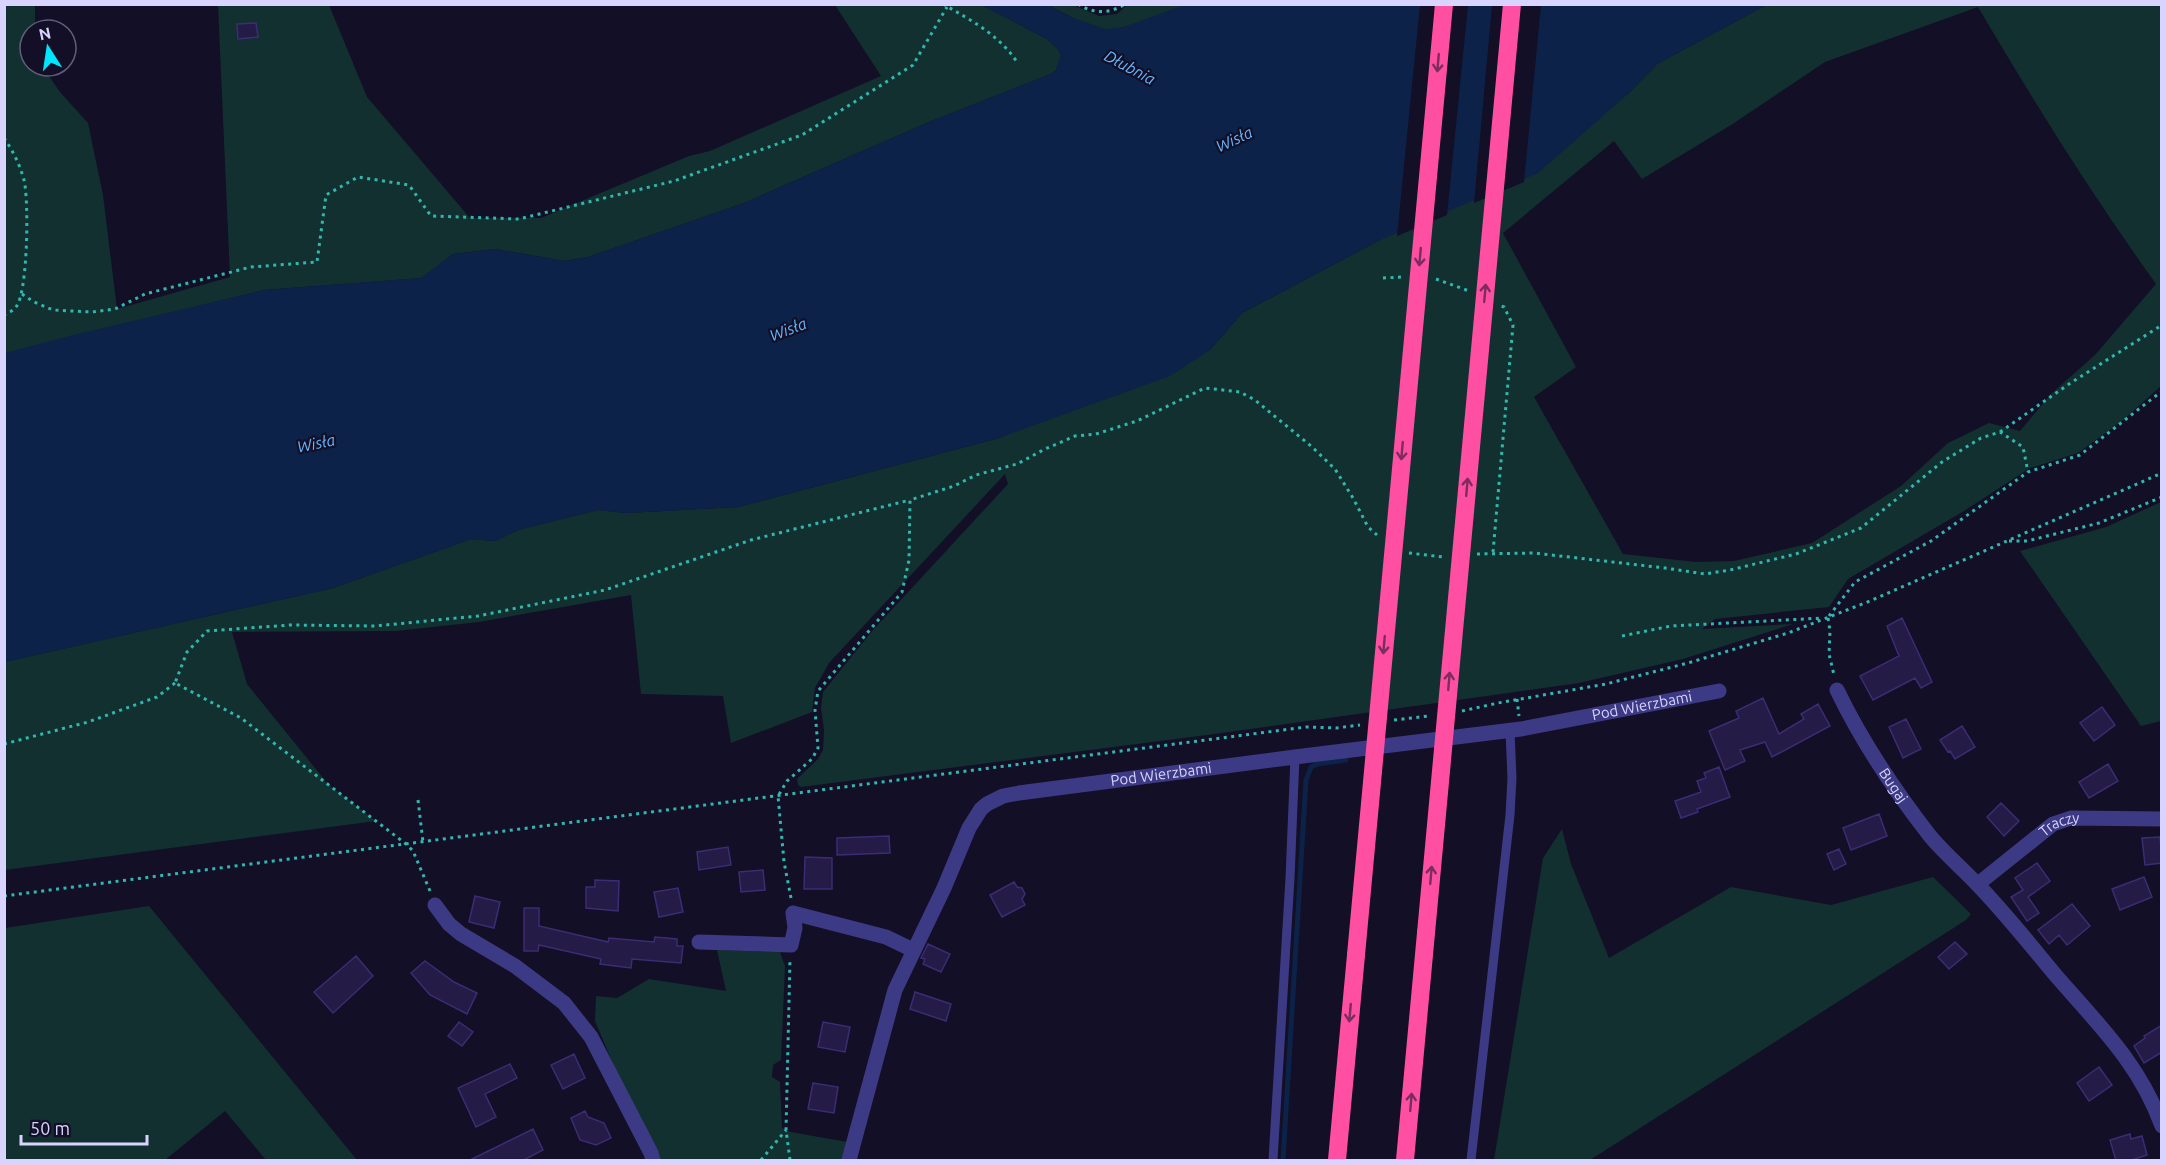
<svg xmlns="http://www.w3.org/2000/svg" width="2166" height="1165" font-family="Ubuntu,sans-serif">
<rect width="100%" height="100%" fill="#130f26"/>
<!-- green -->
<path fill="#12302f" fill-rule="evenodd" d="M5,5H35V30H30V66H42L60,92L88,123L103,195L117,309L230,277L218,5H329L367,97L470,218H541L689,156L710,151L881,76L835,5H982L1047,39L1058,49L1061,56L1056,70L1051,74L929,122L744,203L588,257L565,261L494,249L453,254L422,278L264,290L5,354Z
M1048,5H1073L1099,16L1117,14L1127,5H1187C1162,12 1129,31 1103,29C1091,28 1060,11 1048,5Z
M1766,5H2161V386L2122,421L2078,453L2030,468L1964,511L1848,579L1829,607L1715,619L1702,629L1793,624L1683,659L1579,683L1207,735L801,787L798,785L797,779L818,759L823,750L824,730L821,708L823,692L873,630L1008,484L1005,474L829,663L815,688L812,712L731,743L723,696L641,694L631,595L479,622L396,631L232,632L247,684L328,784L376,821L5,870L4,662L333,588L471,539L495,541L518,530L598,510L626,513L738,507L999,438L1210,350L1242,313L1378,241L1629,93L1657,64ZM1978,7C2034,102 2092,195 2156,284L2095,355L2051,394L2020,431L1989,423L1948,443L1901,486L1812,543L1734,561L1696,562L1623,554L1534,397L1576,367L1503,233L1614,141L1642,179L1731,125L1825,62Z
M2161,502V721L2141,726L2020,551L2106,527Z
M1562,829L1571,864L1609,958L1731,887L1831,905L1933,877L1971,914L1966,920L1590,1160H1494L1543,858Z
M149,906L357,1160H266L225,1111L165,1160H5V928Z
M717,950L780,952L785,966L781,1060L773,1065L772,1077L780,1082L782,1128L791,1132L847,1142L842,1160H660L616,1071L595,1021L596,996L617,998L649,979L726,991Z"/>
<!-- water -->
<path fill="#0c2248" d="M1187,4L1766,5L1657,64L1629,93L1538,173L1378,241L1242,313L1210,350L1170,376L999,438L738,507L626,513L598,510L518,530L495,541L471,539L333,588L5,662V353L73,335L264,290L421,278L453,254L494,249L565,261L588,257L744,203L929,122L1051,74L1056,70L1061,56L1058,49L1047,39L982,5H1048L1071,17L1105,29L1124,27Z"/>
<!-- pier -->
<path fill="#130f26" d="M1420,5H1468L1447,215L1397,236Z
M1492,5H1541L1524,182L1474,203Z"/>
<g fill="none" stroke-linecap="round" stroke-linejoin="round">
<!-- stream -->
<path stroke="#0c2248" stroke-width="5" d="M1283,1160L1306,780L1311,767L1317,764L1346,760"/>
</g>
<!-- building -->
<path fill="#241b47" stroke="#3b2d73" stroke-width="1.5" d="M256,23L258,37L238,39L237,24Z
M1902,618L1932,682L1921,688L1915,678L1873,700L1860,676L1899,656L1887,626Z
M1763,698L1779,734L1804,719L1801,714L1818,704L1830,726L1772,757L1765,742L1740,750L1745,761L1725,770L1709,731L1739,718L1736,711Z
M2102,707L2115,725L2094,741L2080,723Z
M1906,719L1921,749L1903,758L1889,727Z
M1962,726L1975,747L1955,759L1950,751L1948,752L1940,740Z
M2108,764L2118,781L2089,798L2079,782Z
M1719,767L1730,797L1697,809L1698,812L1681,818L1675,801L1701,792L1697,781L1706,778L1704,773Z
M2001,803L2019,821L2004,836L1987,817Z
M1879,814L1887,836L1851,850L1843,828Z
M889,836L890,853L837,855V838Z
M2160,837L2162,863L2145,865L2142,838Z
M728,847L731,865L699,870L697,852Z
M1839,849L1846,864L1834,870L1827,854Z
M805,857L832,858V889H804Z
M2037,863L2050,881L2028,897L2039,913L2027,921L2011,897L2023,890L2015,878Z
M763,870L765,890L741,892L739,872Z
M2144,877L2152,897L2120,910L2112,889Z
M595,880L619,881L618,911L586,908V887H595Z
M1014,882L1017,887L1022,888L1025,894L1022,899L1025,905L1002,917L990,895Z
M678,888L683,912L659,917L654,892Z
M475,896L500,902L494,928L469,922Z
M2072,904L2090,926L2067,945L2059,935L2049,944L2038,930Z
M524,908H539V926L608,942L609,938L654,942L655,937L677,939V946H683L681,963L632,959L631,968L600,964L601,959L539,945L538,951H524Z
M1955,942L1967,954L1949,969L1938,957Z
M928,944L950,954L941,972L923,964L925,959L921,958Z
M356,956L373,976L333,1013L314,992Z
M425,961L454,982L477,993L467,1014L430,995L411,973Z
M915,992L951,1004L946,1021L910,1009Z
M459,1022L473,1032L462,1046L448,1036Z
M823,1022L850,1027L845,1052L818,1047Z
M2162,1025V1052L2144,1063L2134,1046L2145,1038L2144,1036Z
M574,1054L585,1078L563,1089L551,1065Z
M510,1064L517,1078L485,1094L496,1117L476,1127L458,1088Z
M2099,1067L2112,1085L2089,1101L2077,1083Z
M813,1083L838,1087L834,1113L808,1109Z
M585,1111L588,1117L604,1123L611,1138L596,1145L580,1140L571,1118Z
M533,1129L543,1150L522,1161H468Z
M2130,1134L2131,1139L2142,1136L2147,1155L2129,1161H2116L2110,1140Z"/>
<g fill="none" stroke-linecap="round" stroke-linejoin="round">
<!-- path -->
<path stroke="#2fb8b0" stroke-width="3" stroke-dasharray="3 4.5" stroke-linecap="butt" d="M943,4C972,21 998,34 1017,62
M1078,4C1093,14 1110,14 1125,4
M4,138C13,151 20,165 24,180C29,199 28,293 16,307C13,311 8,313 4,315
M1383,278L1403,277
M1436,279L1469,291
M22,294L34,302L53,310L92,312L115,309L145,294L251,267L317,262L326,195L358,177L409,185L431,216L519,219L674,181L802,135L913,65L947,7
M2000,432L2069,384L2162,325
M2009,541H2027L2099,523L2162,497
M1493,552L1513,325L1504,307L1499,305
M1409,553L1443,557
M1477,554L1534,553L1665,568L1705,574L1730,570L1796,554L1861,528L1942,462L1981,438L2000,432L2023,447L2028,472
M1829,616L1855,582L1931,541L2028,472L2080,455L2162,391
M1828,618L1830,631L1829,654L1834,675
M1622,636L1671,626L1823,618
M1517,699L1519,716
M1462,711L1498,703L1606,684L1688,663L1788,633L1870,601L2162,473
M1394,720L1429,716
M4,744L88,722L157,697L175,683
M418,800L423,842
M430,891L413,851L406,844L241,718L175,683L187,652L207,631L290,625L375,626L478,616L605,590L751,540L910,500
M4,896L1306,727L1336,728L1360,725
M791,898L784,862L778,796L787,781L812,759L818,748L815,710L818,691L902,592L909,560L910,500L954,486L976,475L1017,464L1045,449L1075,436L1096,434L1137,421L1205,388L1240,392L1255,400L1311,446L1335,469L1353,498L1368,527L1377,535
M761,1160L786,1130
M790,1160L786,1130L790,959"/>
<!-- lane -->
<path stroke="#3d3a85" stroke-width="9" d="M1273,1160L1290,878L1295,757
M1471,1160L1510,815L1512,778L1510,731"/>
<!-- street -->
<g stroke="#3d3a85" stroke-width="15">
<path id="s1" d="M1837,690C1862,742 1895,791 1930,836C1945,854 1962,868 1978,885C2006,914 2032,947 2058,978C2100,1026 2140,1065 2162,1126"/>
<path id="s2" d="M1978,884L2053,824L2071,818L2162,819"/>
<path d="M435,905L449,924L461,934L515,966L564,1003L591,1037L651,1153L653,1160"/>
<path d="M699,942L791,945L795,928L793,913L886,937L913,950"/>
<path id="s3" d="M849,1160L895,990L944,888L969,828L981,809L987,804L1003,796L1019,793L1295,757L1521,729L1719,691"/>
</g>
<!-- highway -->
<path stroke="#ff4fa3" stroke-width="18" d="M1337,1160L1356,955
M1405,1160L1426,933"/>
<!-- highway-bridge -->
<path stroke="#ff4fa3" stroke-width="18" d="M1426,933L1512,4
M1356,955L1444,4"/>
</g>
<!-- one-way arrows -->
<defs><path id="oneway-shaft" d="M-6 0H5M1.5-3L5.5 0L1.5 3" fill="none" stroke-width="1.6" stroke-linecap="round" stroke-linejoin="round" transform="scale(1.5)"/></defs>
<g stroke="#7d2c5e">
<use href="#oneway-shaft" transform="translate(1438 63) rotate(95)"/>
<use href="#oneway-shaft" transform="translate(1420 257) rotate(95)"/>
<use href="#oneway-shaft" transform="translate(1485 293) rotate(-85)"/>
<use href="#oneway-shaft" transform="translate(1402 451) rotate(95)"/>
<use href="#oneway-shaft" transform="translate(1467 487) rotate(-85)"/>
<use href="#oneway-shaft" transform="translate(1384 645) rotate(95)"/>
<use href="#oneway-shaft" transform="translate(1449 681) rotate(-85)"/>
<use href="#oneway-shaft" transform="translate(1431 875) rotate(-85)"/>
<use href="#oneway-shaft" transform="translate(1350 1013) rotate(95)"/>
<use href="#oneway-shaft" transform="translate(1411 1102) rotate(-85)"/>
</g>
<g text-anchor="middle" stroke-width="4.5" stroke-linejoin="round" paint-order="stroke">
<!-- street labels -->
<g font-size="15" fill="#d9d4ff" stroke="#130f26">
<text dy="5" stroke="none"><textPath href="#s3" startOffset="1048">Pod Wierzbami</textPath></text>
<text dy="5" stroke="none"><textPath href="#s3" startOffset="562">Pod Wierzbami</textPath></text>
<text dy="5" stroke="none"><textPath href="#s1" startOffset="111">Bugaj</textPath></text>
<text dy="5" stroke="none"><textPath href="#s2" startOffset="102">Traczy</textPath></text>
</g>
<!-- water labels -->
<g font-size="16" font-style="italic" fill="#62b6ff" stroke="#130f26">
<text transform="translate(1130 67) rotate(28)" y="6">Dłubnia</text>
<text transform="translate(1234 139) rotate(-25)" y="6">Wisła</text>
<text transform="translate(788 329) rotate(-21)" y="6">Wisła</text>
<text transform="translate(316 443) rotate(-12)" y="6">Wisła</text>
</g>
</g>
<!-- border -->
<rect width="2166" height="1165" fill="none" stroke="#d9d4ff" stroke-width="12"/>
<!-- north arrow -->
<g transform="translate(48 48) rotate(348)"><circle r="28" fill="#130f26" stroke="#625e7d" stroke-width="1.5"/>
<path d="M0-4.5L10 22L0 15L-10 22Z" fill="#00e5ff"/>
<text y="-9" font-size="16" font-weight="bold" text-anchor="middle" fill="#d9d4ff">N</text>
</g>
<!-- scale -->
<path d="M21 1135v9h126v-9" fill="none" stroke="#d9d4ff" stroke-width="3"/>
<text x="30" y="1135" font-size="18" fill="#d9d4ff" stroke="#130f26" stroke-width="4.5" paint-order="stroke">50 m</text>
</svg>
